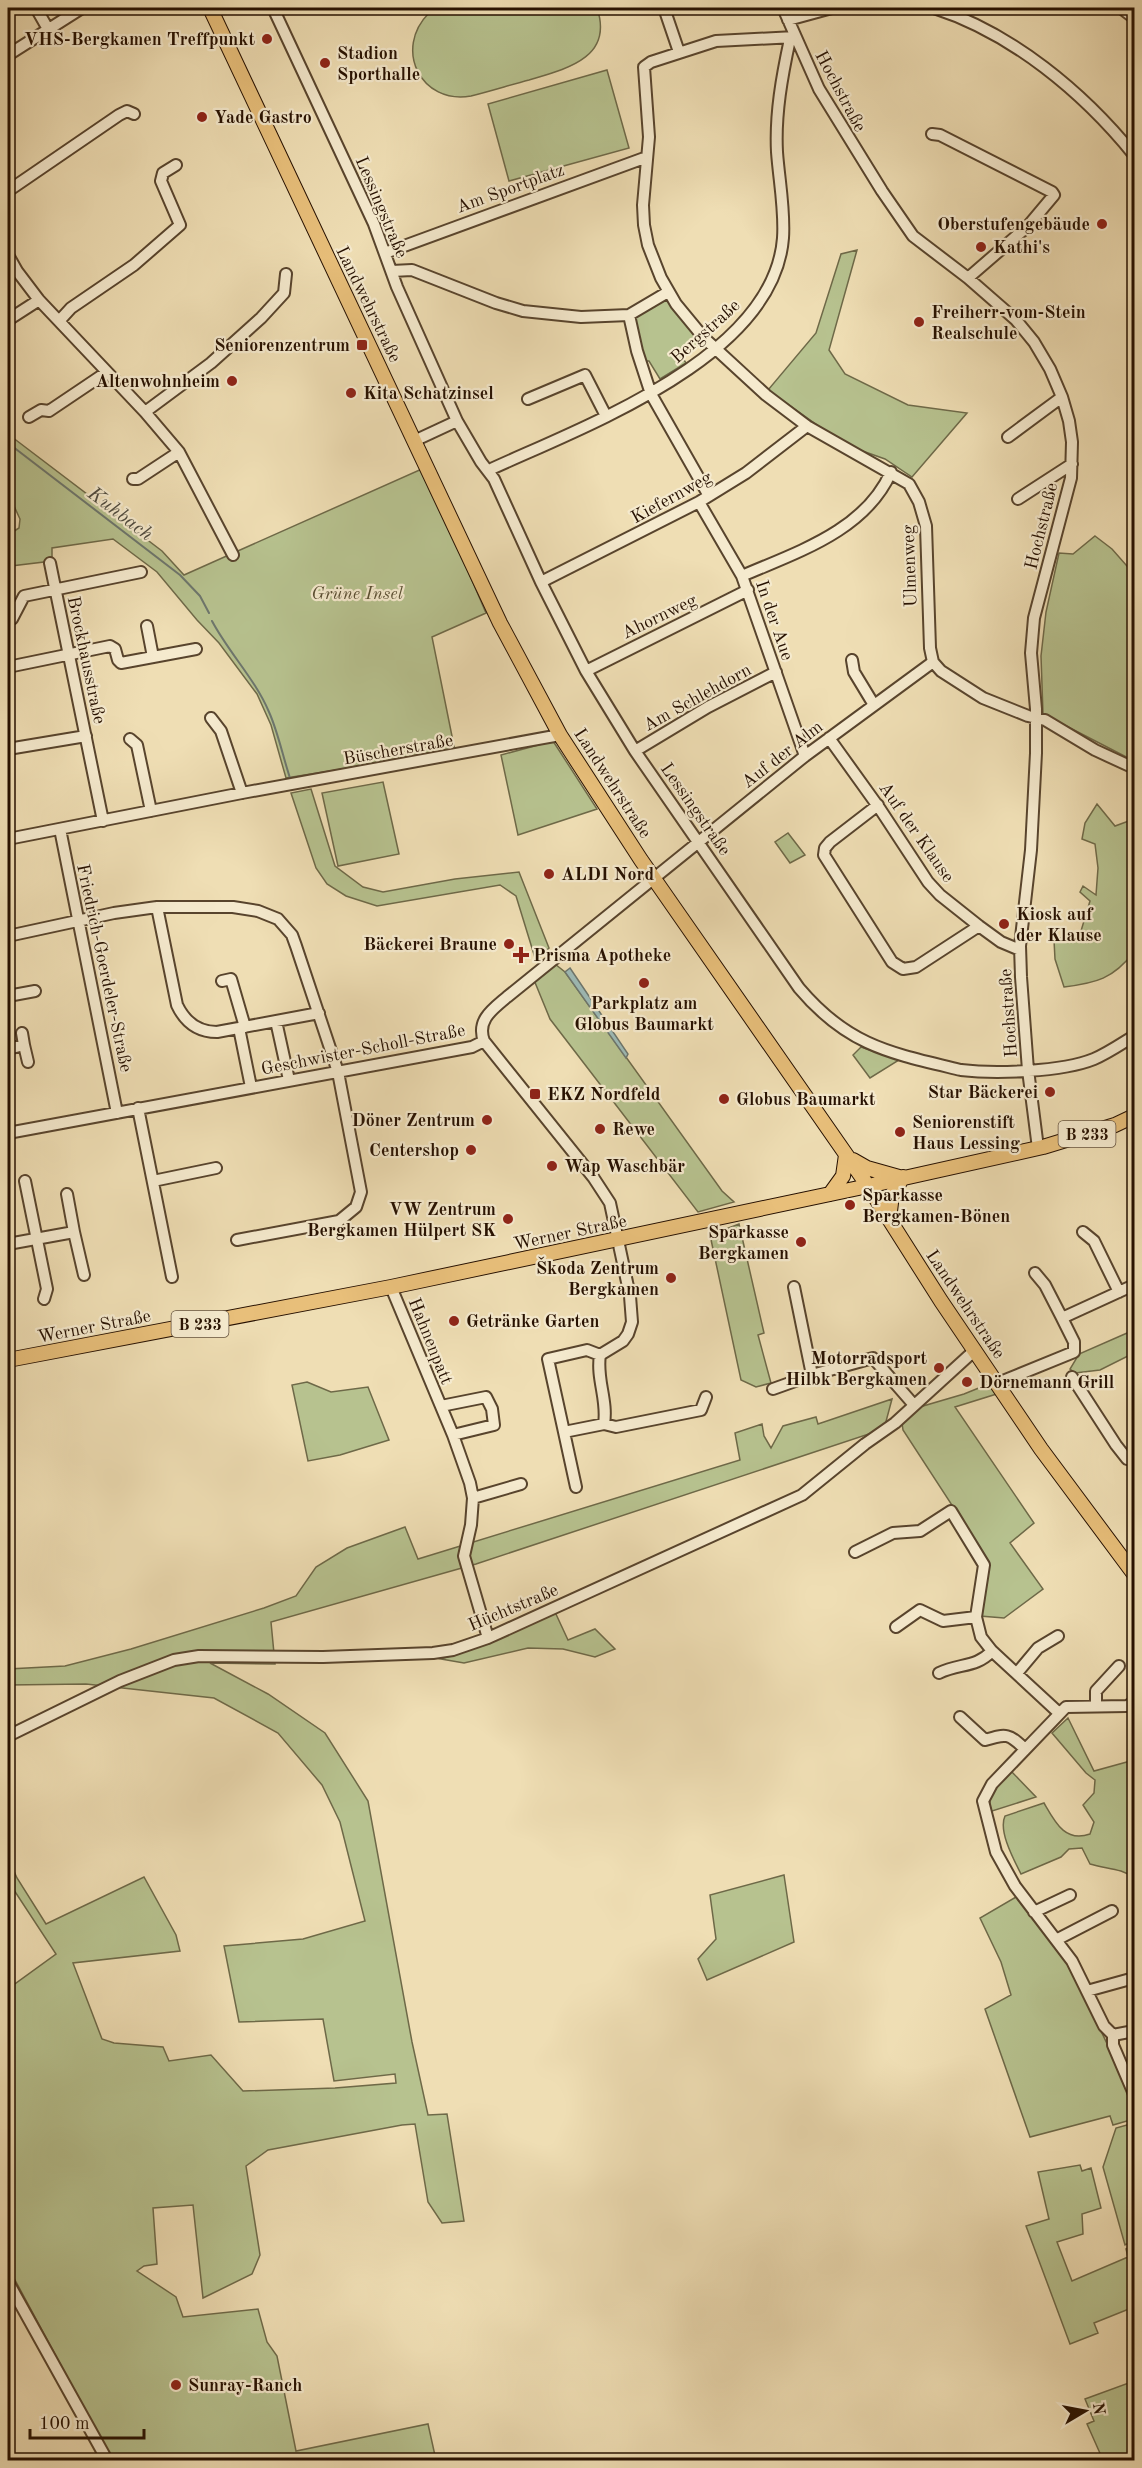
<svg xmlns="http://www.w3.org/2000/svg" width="1142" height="2468" font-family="'Old Standard TT',serif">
<rect width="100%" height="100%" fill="#efdeb4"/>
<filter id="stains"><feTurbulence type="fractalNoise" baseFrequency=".00333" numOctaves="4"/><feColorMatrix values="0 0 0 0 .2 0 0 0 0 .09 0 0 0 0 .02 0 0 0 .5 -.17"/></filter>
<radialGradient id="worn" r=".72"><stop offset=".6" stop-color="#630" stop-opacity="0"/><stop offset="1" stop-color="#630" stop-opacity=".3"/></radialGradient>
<!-- green -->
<path fill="#b7c28f" stroke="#6e6948" stroke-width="1.5" d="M428,8H597C614,58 566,69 529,80C510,85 491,91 471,96C421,105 393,49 429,13Z
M607,70L629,148L509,181L488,104Z
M857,250L829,350L845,374L908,405L967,413L912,477L885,459L854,448L820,427L768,390L816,333L841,254Z
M667,298L702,342L682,357L686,363L660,379L649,361H644L634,317Z
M8,434L162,551L184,575L424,468L486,613L432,637L455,751L286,778L271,725L257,694L219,643L197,620L157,572L113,539L52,548V561L11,566L8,570V535L19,528L20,519L8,493Z
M1095,536L1112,549L1134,574V761L1043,714L1041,656L1046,612L1059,553L1073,554Z
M553,741L597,809L518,835L501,755Z
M383,782L399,854L338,866L322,793Z
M311,789L335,866L363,887L383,892L455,879L519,872L549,948L536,961L516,896L500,885L377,906L346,896L327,884L316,868L291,793Z
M1097,804L1115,826L1134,819V952C1113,979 1096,983 1064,987L1055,959L1054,940L1081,931L1090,901L1080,892L1083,886L1096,895L1098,868L1095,844L1082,839L1085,823Z
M788,833L805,855L790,863L775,842Z
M555,964L565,972L722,1191L734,1202L698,1212L550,1019L534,980Z
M861,1047L899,1060L870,1078L853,1055Z
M739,1224L764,1333L758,1335L771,1383L756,1387L741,1380L710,1235Z
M1134,1330V1353L1100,1370L1075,1373L1070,1369L1079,1354Z
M996,1381L1003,1392L955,1407L1034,1523L1010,1543L1043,1589L1004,1618L980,1616L989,1562L903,1430L902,1423L913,1409L964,1394Z
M307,1382L331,1392L368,1387L389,1440L340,1455L308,1461L292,1385Z
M892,1399L884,1429L476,1564L271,1622L275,1664L210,1663L268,1694L325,1733L368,1801L412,2042L428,2115L447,2114L464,2221L442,2223L428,2202L415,2124L402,2125L268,2150L246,2166L260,2255L252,2274L203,2298L193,2205L153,2208L157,2264L144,2266L137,2271L176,2297L183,2317L258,2309L267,2342L277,2356L296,2451L428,2424L436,2460H112L8,2267V1989L56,1954L8,1881V1858L17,1878L46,1924L144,1877L176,1935L180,1951L73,1963L102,2039L114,2043L163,2047L169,2061L211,2055L243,2091L335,2088L396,2083L395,2074L334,2081L323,2019L239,2022L224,1946L303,1939L365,1921L340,1822L322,1785L278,1733L214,1698L86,1684L8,1685V1669L65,1666L131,1649L264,1608L296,1596L316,1567L347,1548L405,1527L418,1559L740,1460L735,1433L762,1424L764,1436L771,1448L783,1426L816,1417L818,1424Z
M555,1612L568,1640L595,1629L615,1649L595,1657L563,1649L528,1648L464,1663L441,1659L487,1643Z
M1068,1718L1094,1771L1134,1760V1878C1122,1868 1106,1869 1090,1864L1082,1848L1069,1849L1061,1857L1021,1874C1014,1860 998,1831 1005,1816L1044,1803C1055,1822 1065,1843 1090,1834L1094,1822L1083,1805L1094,1793L1095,1780L1086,1773L1052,1733Z
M1011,1771L1036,1797L989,1812L991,1791Z
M784,1875L794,1942L707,1980L698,1959L716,1939L710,1895Z
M1016,1897L1067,1960L1134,2100V2119L1113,2125L1110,2116L1030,2137L985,2009L1011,1995L1001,1962L980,1918Z
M1134,2123V2240L1125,2245L1103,2167L1116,2128Z
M1080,2165L1082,2171L1091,2168L1101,2208L1082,2214L1083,2234L1057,2242L1072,2281L1128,2257L1126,2249L1134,2245V2307L1094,2323L1098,2333L1070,2344L1026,2226L1049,2219L1038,2172Z
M1134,2381V2460H1103L1087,2424L1094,2421L1085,2399Z"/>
<!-- water -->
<path fill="#9dbab6" stroke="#6d766d" stroke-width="1.5" d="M570,968L628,1054L626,1058L565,972Z"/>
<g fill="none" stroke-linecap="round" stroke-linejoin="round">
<!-- stream -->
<path stroke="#6d766d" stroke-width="2" d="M8,443L180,575L200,596L209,613
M212,621C229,653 255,679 269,712C278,732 283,757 290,778"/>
<defs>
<path id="minor" d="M36,8L48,29
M273,8L374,224L397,287L457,421L481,462L494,479L541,582L586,671L635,751L799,988C848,1046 890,1053 961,1070C995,1074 1062,1072 1094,1059C1108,1053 1121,1044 1134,1036
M664,8L679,52
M783,8L819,89L882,191L913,236L968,278L1016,320L1034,342L1050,369L1062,397L1069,421L1072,442L1071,478L1034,618L1031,653L1036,709V753L1031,850L1020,946L1021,977L1028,1070L1038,1148
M934,8C1012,33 1083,92 1134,155
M1121,8L1134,18
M788,20L832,8
M795,37L716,41L651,62L644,67L649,137L643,205L644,225L648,245L661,278L676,304L704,338L766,395L807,426L909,484L919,502L926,526L930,648L933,662L941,671L983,698L1028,716L1045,720L1095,750L1134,768
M8,55L82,8
M932,134L940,135L1052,192L1054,195L1028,226L968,278
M8,191L119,115L127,111L134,114
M385,253L647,157
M8,255L17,271L39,300L145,412L179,452L233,555
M392,271L412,270L496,303L523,311L581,317L629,315L668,292
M629,315L637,351L651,394L709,496
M8,320L39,300
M60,320L71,308L134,265L180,225L161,181L163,173L176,165
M528,399L585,375L606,416
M145,412L211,363L261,318L284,293L286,274
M29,417L41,410L49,411L107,372
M1008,437L1062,397
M414,441L457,421
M489,470C582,427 774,358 783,238C785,210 779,180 777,152C775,114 782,76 790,39
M133,479H138L179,452
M1018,499L1072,464
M699,502L742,576L805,756
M50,563L103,821
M742,576C797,552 865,531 891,472
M541,582L699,502L746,473L807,426
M12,619L24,596L141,572
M147,626L153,657
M852,660L854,672L874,705
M8,667L110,646L115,649L118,660L121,663L196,649
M586,671L748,590
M211,718L221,731L242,793
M829,738L880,809L928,882L940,895L979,926L1001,942L1020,950
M130,739L137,745L151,811
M8,749L86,736
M635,751L708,707L776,672
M878,805L830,842L825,848L824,855L892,962L903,969L916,967L979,926
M60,829L117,1113
M8,839L242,793L560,735
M157,907L177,1005C185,1022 198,1032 217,1032L319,1013
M8,936L114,913L157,907H233L258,911L278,919L292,935L296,946L338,1072L361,1192L356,1207L339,1221L237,1240
M222,981L231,979L245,1027
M8,996L35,991
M276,1021L289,1080
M239,1028L251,1087
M22,1033L24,1045
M8,1049L24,1045L28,1062
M138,1108L172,1277
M8,1133L472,1047L484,1041
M25,1181L47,1289L44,1299
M153,1181L216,1168
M74,1232L84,1275
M1083,1232L1094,1241L1119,1292
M8,1244L74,1232L67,1194
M1035,1273L1045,1285L1062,1318
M391,1287L453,1435L470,1483L473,1498L471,1525L464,1556L488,1638
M794,1287L812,1375L873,1358L914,1405
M600,1355L623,1341L628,1334L632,1322L630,1296L610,1203L593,1177L484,1041C476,1020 493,1009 507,997L805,756L933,662
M1072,1377L1116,1445L1127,1459L1134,1455
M998,1383L1074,1352V1342L1062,1318L1134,1285
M773,1389L812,1375
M441,1406L486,1397L492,1409L494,1425L453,1435
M564,1432L548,1359L587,1350L600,1355C596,1379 608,1400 604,1424
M576,1487L564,1432L604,1424L616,1427L701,1410L706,1397
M473,1498L521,1484
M855,1552L893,1533L920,1531L951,1511L984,1565L976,1617L981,1637L992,1651L1059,1713
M896,1627L920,1610L943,1621L976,1617
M939,1673C960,1663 976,1668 992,1651
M1017,1673L1038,1648L1058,1636
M1096,1706V1691L1119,1666
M960,1717L985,1740C1007,1733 1009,1734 1025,1749
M8,1736L120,1681L174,1660L199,1656L323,1657L433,1653L453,1650L488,1638L802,1495L865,1444L895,1423L975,1350
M1034,1912L1070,1895
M1056,1940L1112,1911
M1087,1991L1134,1978
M1113,2035L1104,2026L1072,1961L1015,1886L996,1852L983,1801L992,1784L1066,1707L1127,1706L1134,1702
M1113,2035V2045L1134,2094
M1113,2035L1134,2031
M8,2282L107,2460"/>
<path id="major" d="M210,8L500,623L560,735L641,860L868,1186L941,1301L1041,1449L1134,1574
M853,1160L867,1168L899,1177
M830,1194L843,1176L846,1155
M889,1219L892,1195L903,1177
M8,1360L391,1287L868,1186L1043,1147L1115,1125L1134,1116"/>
</defs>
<!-- minor casing -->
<use href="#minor" stroke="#58442d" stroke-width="14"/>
<!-- major casing -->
<use href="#major" stroke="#261000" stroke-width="16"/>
<!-- minor -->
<use href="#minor" stroke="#f5eace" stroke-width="10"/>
<!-- major -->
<use href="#major" stroke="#e8bf7a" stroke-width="14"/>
</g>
<!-- markers -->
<g fill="#8f2418" stroke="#f5eace" stroke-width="2">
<circle cx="267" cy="39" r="6"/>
<circle cx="325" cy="63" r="6"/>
<circle cx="202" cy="117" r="6"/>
<circle cx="1102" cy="224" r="6"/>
<circle cx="981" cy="247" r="6"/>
<circle cx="919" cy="322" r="6"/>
<rect x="356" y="339" width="12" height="12" rx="3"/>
<circle cx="232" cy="381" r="6"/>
<circle cx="351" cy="393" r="6"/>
<circle cx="549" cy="874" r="6"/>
<circle cx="1004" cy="924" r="6"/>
<circle cx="509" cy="944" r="6"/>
<path d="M518 946h6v6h6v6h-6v6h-6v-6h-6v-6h6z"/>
<circle cx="644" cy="983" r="6"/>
<circle cx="1050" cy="1092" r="6"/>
<rect x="529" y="1088" width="12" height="12" rx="3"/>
<circle cx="724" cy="1099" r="6"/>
<circle cx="487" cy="1120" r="6"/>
<circle cx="600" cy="1129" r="6"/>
<circle cx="900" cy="1132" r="6"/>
<circle cx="471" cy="1150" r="6"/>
<circle cx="552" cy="1166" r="6"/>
<circle cx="850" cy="1205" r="6"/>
<circle cx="508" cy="1219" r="6"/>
<circle cx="801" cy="1242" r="6"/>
<circle cx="671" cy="1278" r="6"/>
<circle cx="454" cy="1321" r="6"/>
<circle cx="939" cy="1368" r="6"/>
<circle cx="967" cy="1382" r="6"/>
<circle cx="176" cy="2385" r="6"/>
</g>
<g text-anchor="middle" stroke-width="4.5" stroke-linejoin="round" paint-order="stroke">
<!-- shield labels -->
<g fill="#f5eace" stroke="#64513e" stroke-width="1.5">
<rect x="1058.5" y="1121" width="57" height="26" rx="4.5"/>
<rect x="171.5" y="1311" width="57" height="26" rx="4.5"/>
</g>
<g font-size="16" font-weight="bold" fill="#261000">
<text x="1087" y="1140">B 233</text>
<text x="200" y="1330">B 233</text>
</g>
<!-- poi labels -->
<g font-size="18" font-weight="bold" fill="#261000" stroke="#f5eace" text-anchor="start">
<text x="255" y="45" text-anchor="end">VHS-Bergkamen Treffpunkt</text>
<text x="337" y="59">Stadion<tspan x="337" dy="21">Sporthalle</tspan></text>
<text x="214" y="123">Yade Gastro</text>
<text x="1090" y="230" text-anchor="end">Oberstufengebäude</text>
<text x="993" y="253">Kathi's</text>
<text x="931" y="318">Freiherr-vom-Stein<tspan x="931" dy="21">Realschule</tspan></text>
<text x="350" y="351" text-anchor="end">Seniorenzentrum</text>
<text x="220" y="387" text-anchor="end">Altenwohnheim</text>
<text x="363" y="399">Kita Schatzinsel</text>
<text x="561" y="880">ALDI Nord</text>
<text x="1016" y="920">Kiosk auf<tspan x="1016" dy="21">der Klause</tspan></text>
<text x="497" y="950" text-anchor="end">Bäckerei Braune</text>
<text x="533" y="961">Prisma Apotheke</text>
<text x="644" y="1009" text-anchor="middle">Parkplatz am<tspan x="644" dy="21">Globus Baumarkt</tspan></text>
<text x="1038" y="1098" text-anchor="end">Star Bäckerei</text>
<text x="547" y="1100">EKZ Nordfeld</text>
<text x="736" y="1105">Globus Baumarkt</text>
<text x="475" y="1126" text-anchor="end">Döner Zentrum</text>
<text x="912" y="1128">Seniorenstift<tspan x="912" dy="21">Haus Lessing</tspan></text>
<text x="612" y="1135">Rewe</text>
<text x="459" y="1156" text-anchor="end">Centershop</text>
<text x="564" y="1172">Wap Waschbär</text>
<text x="862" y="1201">Sparkasse<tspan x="862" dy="21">Bergkamen-Bönen</tspan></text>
<text x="496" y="1215" text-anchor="end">VW Zentrum<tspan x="496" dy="21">Bergkamen Hülpert SK</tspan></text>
<text x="789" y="1238" text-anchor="end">Sparkasse<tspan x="789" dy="21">Bergkamen</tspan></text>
<text x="659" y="1274" text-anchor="end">Škoda Zentrum<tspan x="659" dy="21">Bergkamen</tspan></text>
<text x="466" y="1327">Getränke Garten</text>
<text x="927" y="1364" text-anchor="end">Motorradsport<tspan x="927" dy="21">Hilbk Bergkamen</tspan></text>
<text x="979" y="1388">Dörnemann Grill</text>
<text x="188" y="2391">Sunray-Ranch</text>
</g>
<!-- street labels -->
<g font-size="18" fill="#261000" stroke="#f5eace">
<text transform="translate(841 91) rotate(62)" y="6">Hochstraße</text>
<text transform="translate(510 188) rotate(-20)" y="6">Am Sportplatz</text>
<text transform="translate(382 207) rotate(67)" y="6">Lessingstraße</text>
<text transform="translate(369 304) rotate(64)" y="6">Landwehrstraße</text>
<text transform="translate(705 331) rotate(-42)" y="6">Bergstraße</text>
<text transform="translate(671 497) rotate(-29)" y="6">Kiefernweg</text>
<text transform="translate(1041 526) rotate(-76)" y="6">Hochstraße</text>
<text transform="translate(909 566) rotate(-92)" y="6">Ulmenweg</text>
<text transform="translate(659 616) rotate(-26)" y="6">Ahornweg</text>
<text transform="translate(775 620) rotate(71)" y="6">In der Aue</text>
<text transform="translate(87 660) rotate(78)" y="6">Brockhausstraße</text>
<text transform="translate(697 697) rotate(-29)" y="6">Am Schlehdorn</text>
<text transform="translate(398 749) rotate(-10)" y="6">Büscherstraße</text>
<text transform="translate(782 754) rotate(-38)" y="6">Auf der Alm</text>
<text transform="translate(613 783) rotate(57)" y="6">Landwehrstraße</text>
<text transform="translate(696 809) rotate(55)" y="6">Lessingstraße</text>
<text transform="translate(917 832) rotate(55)" y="6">Auf der Klause</text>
<text transform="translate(105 968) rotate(78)" y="6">Friedrich-Goerdeler-Straße</text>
<text transform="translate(1008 1013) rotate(-94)" y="6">Hochstraße</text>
<text transform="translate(363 1049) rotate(-11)" y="6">Geschwister-Scholl-Straße</text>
<text transform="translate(570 1232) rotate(-12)" y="6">Werner Straße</text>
<text transform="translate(966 1304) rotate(56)" y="6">Landwehrstraße</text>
<text transform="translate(94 1326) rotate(-11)" y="6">Werner Straße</text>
<text transform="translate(431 1341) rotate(68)" y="6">Hahnenpatt</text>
<text transform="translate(513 1607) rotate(-23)" y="6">Hüchtstraße</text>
</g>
<!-- park labels -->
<g font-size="18" font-style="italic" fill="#594e32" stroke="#f5eace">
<text x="357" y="599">Grüne Insel</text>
</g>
<!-- water labels -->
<g font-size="20" font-style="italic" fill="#504c40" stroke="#f5eace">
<text transform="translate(121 513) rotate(37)" y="7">Kuhbach</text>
</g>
</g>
<!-- margin -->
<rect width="1142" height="2468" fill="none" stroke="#efdeb4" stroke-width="30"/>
<rect x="9" y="9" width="1124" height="2450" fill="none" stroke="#261000" stroke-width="3"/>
<rect x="15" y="15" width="1112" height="2438" fill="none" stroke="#261000" stroke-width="1.5"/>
<!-- north arrow -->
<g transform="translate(1085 2411) rotate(80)" stroke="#f5eace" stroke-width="4.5" paint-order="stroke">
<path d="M0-4.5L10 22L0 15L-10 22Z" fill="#261000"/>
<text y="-9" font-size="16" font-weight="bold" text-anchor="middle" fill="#261000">N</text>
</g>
<!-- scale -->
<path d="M30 2429v9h114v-9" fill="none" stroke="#261000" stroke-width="3"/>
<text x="39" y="2429" font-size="18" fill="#261000" stroke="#f5eace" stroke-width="4.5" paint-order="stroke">100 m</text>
<rect width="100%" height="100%" filter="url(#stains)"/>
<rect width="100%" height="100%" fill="url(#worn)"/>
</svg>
